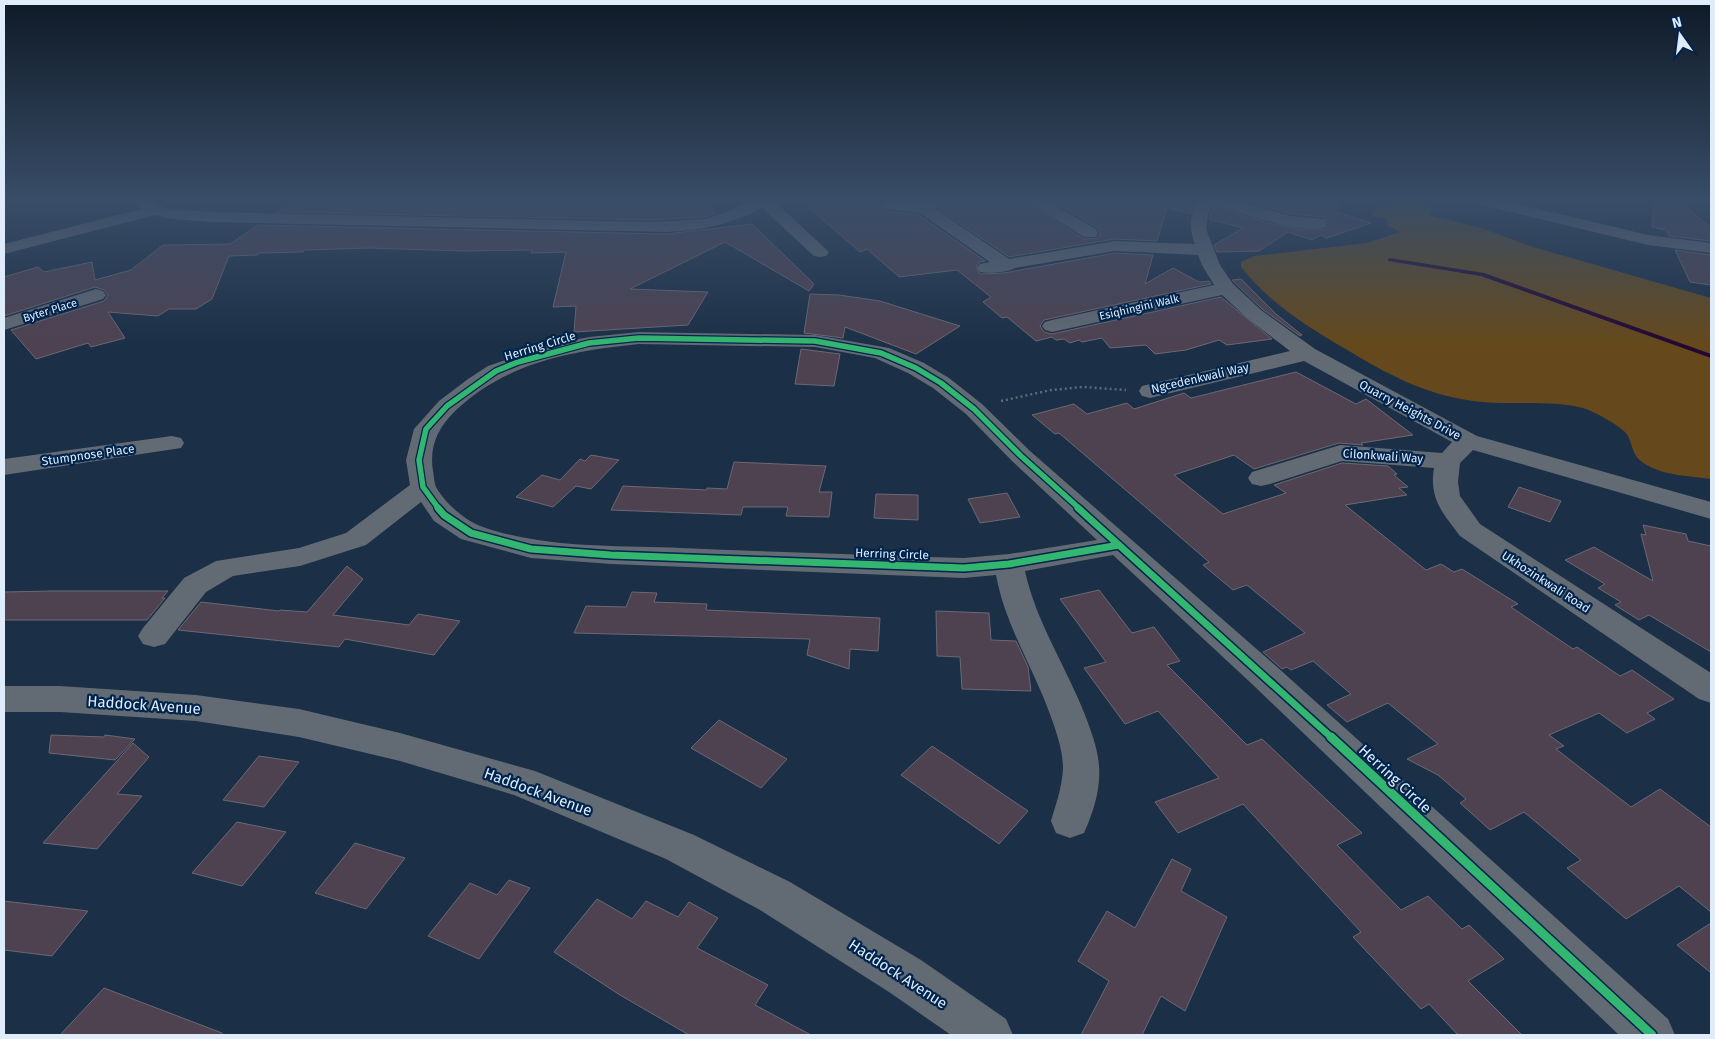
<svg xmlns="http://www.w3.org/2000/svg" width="1715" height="1039" font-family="'Fira Sans',sans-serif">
<rect width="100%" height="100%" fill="#1b2f46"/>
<!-- green -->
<path fill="#65491c" d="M1414,203L1434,209L1429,215L1484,229L1533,247L1711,298V479C1690,476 1664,476 1645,464C1630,455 1634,444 1626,433C1619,425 1593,411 1583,408C1547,399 1509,406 1473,401C1423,394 1387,374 1344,348C1306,326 1269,302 1241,267V262L1254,256L1367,243L1400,232L1388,226L1387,218L1371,216L1377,207Z"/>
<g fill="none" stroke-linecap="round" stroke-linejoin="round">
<!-- stream -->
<path fill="#230733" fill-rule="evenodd" d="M1390,258L1484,273L1711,354V358L1481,276L1388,261V259Z"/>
</g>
<!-- building -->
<path fill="#4e4251" stroke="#6c6874" d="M337,199L708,201L715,214L705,217L650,220L278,212L292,202H326Z
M799,199H922L920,201H884L880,207L884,211L919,215L985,261L980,262L976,267L980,274L1004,273L1115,253L1153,255L1145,284L1173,268L1199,282L1209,281L1211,284L1044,320L1040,326L1044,332L1052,334L1221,297L1272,339L1227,345L1219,340L1186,350L1155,354L1146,345L1110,348L1102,338L1082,342L1079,340L1070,343L1064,339L1056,340L1052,337L1036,341L1007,317L1002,318L983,302L991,297L957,270L899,277L867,249L860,252Z
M944,199H1021L1084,239L1098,238L1100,234L1098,228L1048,199H1197L1191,214L1167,207L1157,241L1115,239L1009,257L937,208Z
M1238,199H1346L1334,211L1371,223L1327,238L1321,235L1312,240L1288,232L1259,251L1217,252L1214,245L1243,228L1209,219L1213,207L1268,223L1299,229H1326L1330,224L1326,217L1291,214Z
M1654,199H1677L1711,228V241L1669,236L1666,230L1652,227Z
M752,224L814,284L809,291L725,242L630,289L708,292L688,325L574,332L576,306L553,307L566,252L531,253L532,250L463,251L370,248L304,250L303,252L259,253L257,255L229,256L212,299L196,309H169L158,316L108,312L125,338L91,347L88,343L36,359L11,330L104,301L108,295L104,290L95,287L4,316V277L38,267L44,272L92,262L95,280L131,270L163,245L230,244L258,225L666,234Z
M1675,250L1711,255V285L1690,282Z
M1241,279L1276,314L1302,335L1300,336L1262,309L1232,280Z
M810,294L839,295L880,301L960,326L916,354L845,327L843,338L804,333Z
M801,349L840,354L834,386L795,384Z
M1296,372L1356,404L1366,399L1413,435L1361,443L1363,445L1339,443L1254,469L1234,455L1174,475L1223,514L1286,493L1274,485L1342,463L1388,466L1397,474L1394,475L1408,487L1399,488L1407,495L1345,505L1426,570L1441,564L1454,572L1462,569L1518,604L1511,607L1573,649L1577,647L1620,676L1632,670L1674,699L1647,713L1655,719L1627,733L1599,713L1549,735L1564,746L1556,749L1631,807L1660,789L1711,827V912L1679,886L1626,919L1567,868L1581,860L1524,812L1490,830L1460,803L1466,799L1438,775L1407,759L1438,744L1388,703L1347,722L1327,705L1351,694L1313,661L1291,670L1287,667L1282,669L1263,652L1305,633L1247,585L1233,590L1203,565L1209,562L1149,510L1059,433L1055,434L1032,415L1074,404L1087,414L1127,403L1134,409L1184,393L1191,398Z
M591,455L619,460L591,489L576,486L553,507L516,497L542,475L560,480L580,459L585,461Z
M734,462L826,466L819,492H832L829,517L786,516L788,507H743L741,515L611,510L623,486L707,490V488L727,489Z
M1519,487L1561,501L1550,522L1508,507Z
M1007,493L1020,517L980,523L968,499Z
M876,494L918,495V520L874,518Z
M1643,525L1686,534L1688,541L1711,546V652L1649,615L1639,620L1615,605L1621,602L1598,588L1605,584L1565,560L1594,547L1653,581L1641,534L1646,535Z
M347,566L363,579L333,615L409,625L418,614L460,621L434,655L345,639L339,647L178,630L201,602L279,611L280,610L307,612Z
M1099,590L1132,633L1154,627L1180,661L1167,665L1247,745L1262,739L1362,833L1337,845L1401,910L1428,896L1462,929L1469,925L1504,959L1468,981L1522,1035H1458L1429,1004L1421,1009L1353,937L1361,932L1243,804L1178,833L1155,802L1219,778L1158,711L1125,724L1084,668L1106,662L1060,599Z
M50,591H168L162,598H165L147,620H4V592Z
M632,592L657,593L654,602L707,604L706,610L880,618L878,651L850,649L849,669L807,655L810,639L574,633L586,606L626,607Z
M936,611L989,613L991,640L1016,641L1028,667L1031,691L962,689L960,657L937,656Z
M719,720L787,759L761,788L691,748Z
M51,735L104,737L105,735L135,739L115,760L49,753Z
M133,743L149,757L117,794L142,796L97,849L43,843Z
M932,746L1028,811L999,844L901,775Z
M259,756L299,762L264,807L223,800Z
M237,822L286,832L242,886L192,873Z
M355,843L405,858L366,909L315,893Z
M1172,859L1191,869L1181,891L1227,917L1185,1011L1161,996L1142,1035H1081L1109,981L1078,961L1107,911L1135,928Z
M509,880L530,888L479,959L428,936L470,883L497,895Z
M597,899L632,919L646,901L678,917L689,902L718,918L697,948L768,985L755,1005L811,1035H689L620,995L554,952Z
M4,901L88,911L52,956L4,950Z
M1711,923V973L1677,945Z
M104,988L222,1033V1035H60Z"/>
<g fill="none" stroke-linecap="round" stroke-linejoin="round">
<!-- path -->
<path stroke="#5f6a76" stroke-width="2.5" stroke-dasharray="2 3" stroke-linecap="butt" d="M1001,401L1051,390L1083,387L1126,390"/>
<!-- minor -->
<path fill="#626a74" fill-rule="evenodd" d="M130,199H148L158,206L172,209L211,212L650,222L705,219L727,212L755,199H772L829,252L826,256L820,257L814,256L762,208C731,224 701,231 666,232L211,222L172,219L155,215L4,254V244L141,209Z
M925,199H942L934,208L1009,259L1115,241L1195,244C1188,225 1190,218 1199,199H1229L1291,216L1326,219L1328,223L1326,227C1296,234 1242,213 1212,205L1208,214L1206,229L1220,265L1233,284L1261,310L1315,349L1477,436L1711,502V519L1473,450L1460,463L1458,482L1460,496L1480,524L1711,673V703L1699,699L1460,536C1442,512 1429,499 1434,468L1342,461L1270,484L1261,486L1252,484L1248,478L1252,472L1340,445L1442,453L1452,442L1304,361L1150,398L1142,396L1139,391L1142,386L1290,351L1247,318L1222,295L1052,332L1045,330L1042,326L1045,322L1052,320L1214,285L1202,265L1198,255L1115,251L1015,268C1009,272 988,274 980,272L977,268L980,264L990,262L920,213L884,209L882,206L884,203H921Z
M1023,199H1043L1096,229L1098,233L1096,237H1084Z
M1468,199H1498L1648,235L1711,243V253L1648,245L1470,202Z
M96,289L103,291L106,295L103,299L4,330V318Z
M639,332L815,335L889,348L924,363L949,378L982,404L1030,451L1276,666L1668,1019L1675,1035H1619L1252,684L1113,555L1025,571C1036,622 1066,666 1085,715C1091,731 1098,749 1099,766C1101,789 1093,813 1084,833L1070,838L1056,833L1051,821C1056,804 1062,787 1063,769C1063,751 1057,734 1051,717C1034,669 1005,625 996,575L964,578L611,564L531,558L461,539L434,521L421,502L366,545L300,566L233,576L206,592L165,644L154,647L143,644L138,636L143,628L184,578L216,561L299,548L346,533L410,485L406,460L414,429L439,401L468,379L488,366L550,345L589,337ZM639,344L815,347L875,358L908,373L933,388L966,414L1012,461L1097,540L1009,554L964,558C870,555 775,552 681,548C618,546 542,548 483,527C465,521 445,503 436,487C434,482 434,475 433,471C429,446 438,428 455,411C507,362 571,351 639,344Z
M172,436L181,438L184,443L181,448L4,475V459Z
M4,686H60L196,695L299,709L400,733L535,771L694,835L790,882L921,960L1006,1019L1013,1035H951L889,992L760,910L666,859L514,795L400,761L299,737L196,721L60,712H4Z"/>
<defs>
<path id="cycleway-far2" d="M439,509L423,487L419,460L426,429L447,406L496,371L518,362L589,343L639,338L815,341L881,353L916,368L941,383L974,409L1021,456L1080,509"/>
<path id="cycleway-far1" d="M438,508L444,515L471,533L531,549L611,555L964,568L1009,564L1119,545
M1078,508L1332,738"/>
<path id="cycleway" d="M1331,737L1652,1035"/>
</defs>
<!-- cycleway-far2 casing -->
<use href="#cycleway-far2" stroke="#00244c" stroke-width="8"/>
<!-- cycleway-far1 casing -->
<use href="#cycleway-far1" stroke="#00244c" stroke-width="10"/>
<!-- cycleway casing -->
<use href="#cycleway" stroke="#00244c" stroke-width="12"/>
<!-- cycleway-far2 -->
<use href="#cycleway-far2" stroke="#33b770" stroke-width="5.5"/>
<!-- cycleway-far1 -->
<use href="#cycleway-far1" stroke="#33b770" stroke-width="7"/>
<!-- cycleway -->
<use href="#cycleway" stroke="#33b770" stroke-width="9"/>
</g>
<!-- sky -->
<linearGradient id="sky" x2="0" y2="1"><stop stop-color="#0f1a26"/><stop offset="0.58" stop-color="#394d68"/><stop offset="1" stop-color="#394d68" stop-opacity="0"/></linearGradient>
<rect width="1715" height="345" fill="url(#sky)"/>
<g text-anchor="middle" stroke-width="4.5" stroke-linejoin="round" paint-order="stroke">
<!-- far-street labels -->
<g font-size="11" fill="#dfecfc" stroke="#00244c">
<text transform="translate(1139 307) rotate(-13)" y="4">Esiqhingini Walk</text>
<text transform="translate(50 310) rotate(-17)" y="4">Byter Place</text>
</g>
<!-- street labels -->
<g font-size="12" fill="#dfecfc" stroke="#00244c">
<text transform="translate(540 346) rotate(-17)" y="4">Herring Circle</text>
<text transform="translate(1200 378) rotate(-13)" y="4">Ngcedenkwali Way</text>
<text transform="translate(1410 410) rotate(28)" y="4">Quarry Heights Drive</text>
<text transform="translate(88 455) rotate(-8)" y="4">Stumpnose Place</text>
<text transform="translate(1383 456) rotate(4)" y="4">Cilonkwali Way</text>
<text transform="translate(892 554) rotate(2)" y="4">Herring Circle</text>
<text transform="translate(1546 582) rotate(33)" y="4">Ukhozinkwali Road</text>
</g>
<!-- near-street labels -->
<g font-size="15" fill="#dfecfc" stroke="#00244c">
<text transform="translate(144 705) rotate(4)" y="5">Haddock Avenue</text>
<text transform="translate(1395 779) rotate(43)" y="5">Herring Circle</text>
<text transform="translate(538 792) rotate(20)" y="5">Haddock Avenue</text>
<text transform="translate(898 974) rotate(33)" y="5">Haddock Avenue</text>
</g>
</g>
<!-- border -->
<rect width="1715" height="1039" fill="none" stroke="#dfecfc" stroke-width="10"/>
<!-- north arrow -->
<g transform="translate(1680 35) rotate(346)" stroke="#00244c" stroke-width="4" paint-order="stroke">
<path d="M0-4L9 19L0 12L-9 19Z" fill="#dfecfc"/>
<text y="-8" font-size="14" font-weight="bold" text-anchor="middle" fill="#dfecfc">N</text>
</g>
</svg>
